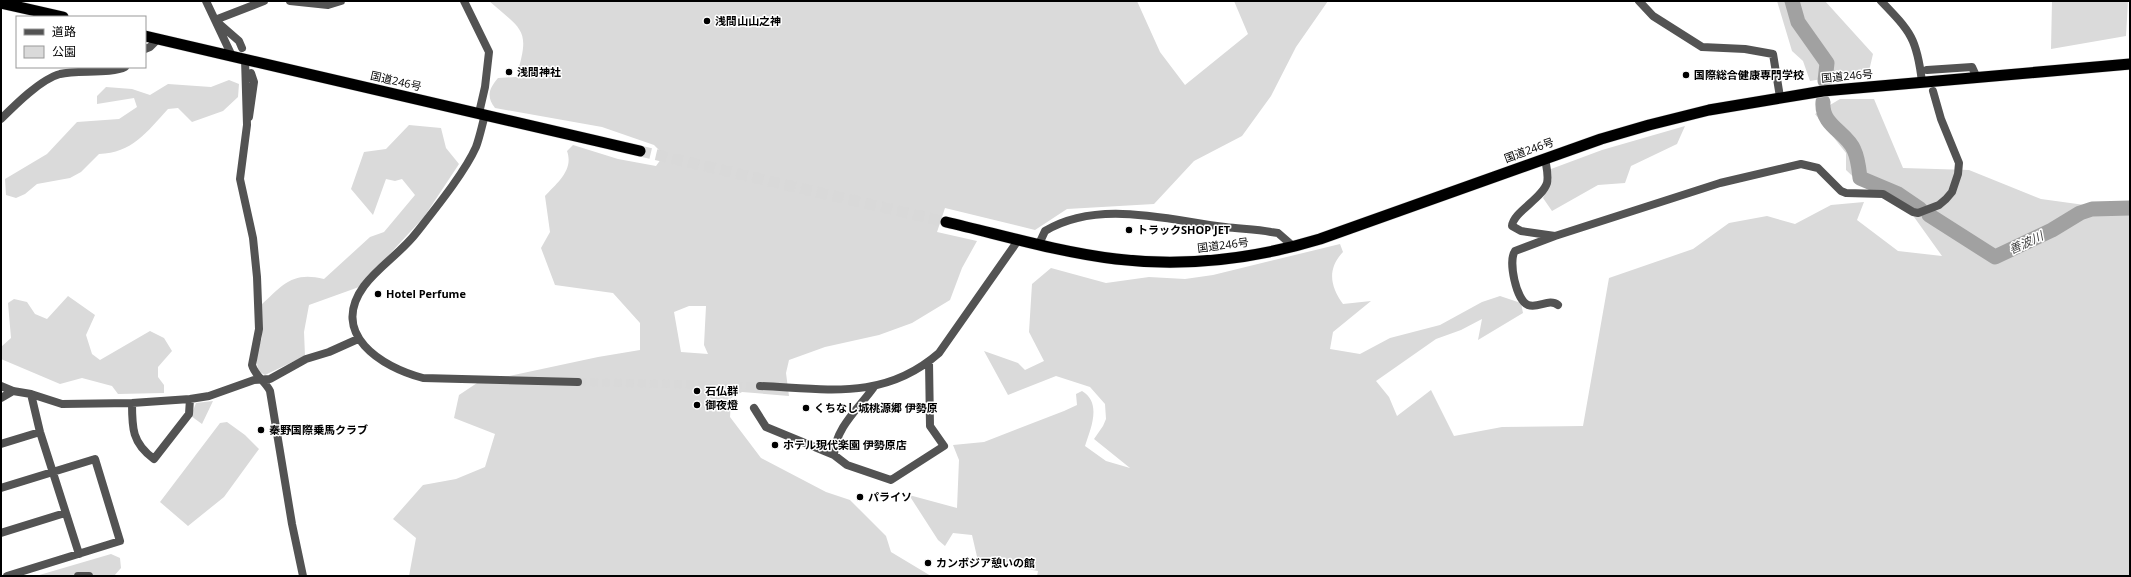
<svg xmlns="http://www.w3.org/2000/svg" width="2131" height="577" font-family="'Open Sans','Noto Sans JP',sans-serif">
<rect width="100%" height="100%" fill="#fff"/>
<!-- green -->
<path fill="#dadada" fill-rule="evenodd" d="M489,1H1137L1160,52L1185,85L1248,34L1234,1H1328L1296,47L1271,96L1242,136L1194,161L1154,204L1067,209L1035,230L945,208L937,232L977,241L962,268L950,300L912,323L879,335L825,347L789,360L786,373L789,396L742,392L731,398L730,417L761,458L826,492L850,500L886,536L891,552L931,576H409L416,538L393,519L423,485L456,479L485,467L495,434L454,418L459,395L477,383L598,357L640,350V323L613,293L555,285L541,248L550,232L545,196C557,183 574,170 567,151L573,145L618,159L656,166L664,155L654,145L602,127L495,108C486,96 489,89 498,78L516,77C531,29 523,31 489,1ZM689,306H706L704,345L708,354L681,352L674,312Z
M1777,1H1825L1873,54L1869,71L1810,81L1803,61L1792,51Z
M2052,1H2128L2126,36L2051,49Z
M229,80L239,84L238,97L223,111L192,122L178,108L168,109C147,132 132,153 99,154L81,172L70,178L37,184L25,194L16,198L6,195L5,179L47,154L77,122L119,119L137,107L134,98L97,104V96L106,87L132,89L150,95L168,84L211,87Z
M1840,99H1874L1903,168L1969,170L2041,199L2092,206L2130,207V576H1037L1038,571L978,561L972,535L953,533L945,546L938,540L909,495L957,508L959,460L953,445L984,442L1064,411L1077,405L1076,394L1082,391C1102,403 1091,428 1085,446L1106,461L1130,468L1094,439L1103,426L1106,419L1105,404L1090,387L1056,376L1008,395L984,351L1018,363L1025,370L1044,361L1029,332L1032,284L1051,268L1106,283L1149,277L1185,279L1213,275L1340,244L1343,252C1327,269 1330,286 1343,304L1371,301L1333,332L1330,349L1360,354L1390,338L1440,325L1482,302L1500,296L1521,303L1523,313L1478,340L1482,319L1461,330L1436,339L1376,381L1389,397L1397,416L1431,390L1454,436L1502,427L1583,426L1609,278L1693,249L1729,223L1767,216L1795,224L1831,205L1864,202L1857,220L1898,251L1942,256L1894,189L1865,188L1846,170V153L1815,114Z
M409,125L441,128L446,148L459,164L424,217L359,287L309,305L304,332L305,356L265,375L258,371L256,355L262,338L261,305C283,285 292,271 324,279L370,237L384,232L415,195L402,179L395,181L386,179L373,215L351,189L364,152L386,149Z
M1685,126L1677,144L1631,166L1625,183L1598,185L1552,211L1543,198L1552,180L1551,169L1602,150Z
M68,296L95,315L86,335L92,354L100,360L150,331L164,338L172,351L158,367V377L164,385V393L118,394L112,386L82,378L60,384L1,359V347L11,338L8,303L14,299L27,302L35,314L47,319Z
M213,401L202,424L191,416L196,403Z
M227,422L245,435L259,449L224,497L188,526L160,502L220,423Z
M111,554L120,558L121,568L114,576H36Z"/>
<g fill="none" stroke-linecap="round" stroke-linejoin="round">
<!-- river -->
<path stroke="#a1a1a1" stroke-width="15" d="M1792,1L1798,22L1827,63L1825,81
M1823,102C1821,126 1847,132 1854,150C1858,158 1859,169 1860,178L1898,194L1920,209
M1929,215L1995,257L2052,230L2080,213L2092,209L2130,208"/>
<!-- minor-tunnel -->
<path stroke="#d9d9d9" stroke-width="8" stroke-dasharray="8 4" stroke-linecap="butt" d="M578,382L760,386"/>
<!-- trunk-tunnel -->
<path stroke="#d9d9d9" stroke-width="11" stroke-dasharray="11 5.5" stroke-linecap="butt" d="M640,151L946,222"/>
<defs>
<path id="trunk" d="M1,3L63,17
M145,36L640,151
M946,222C1002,235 1058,252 1116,259C1184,267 1254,259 1320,239L1601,139L1649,125L1709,110L1823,91L2130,64"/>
</defs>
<!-- trunk casing -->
<use href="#trunk" stroke="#dbdbdb" stroke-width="12"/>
<!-- minor -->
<path stroke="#535353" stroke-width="8" d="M206,1L232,56
M290,1L328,5L341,1
M464,1L489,52L485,87L479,113
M1639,1L1653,16L1702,47L1745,49L1773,54L1780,97
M1881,1C1911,32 1917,39 1922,82
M215,20L264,1
M216,21L239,41L242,48
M145,49L150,47L158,39
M245,59L247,125L240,179L253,238L257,277L259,329L252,365C255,376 265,381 270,391L292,524L303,576
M1927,70L1972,67L1977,78
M485,115C482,125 480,136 476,147C465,172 435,209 417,232C402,252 379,266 364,286C329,334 381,367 423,378L578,382
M249,117L254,82L251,73
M1,119C15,105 41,79 60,74C77,70 112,74 125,67
M1545,158C1546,166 1549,175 1547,183C1542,199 1513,212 1512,226L1521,231L1555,236L1515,251C1508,261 1516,300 1528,305C1538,309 1549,298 1558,305
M1555,236L1720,183L1801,164L1818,168L1841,191L1846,193L1883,194L1913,212L1918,213L1939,205L1946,199L1952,192L1958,174L1959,163L1941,119L1933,91
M1039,244L1045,231C1098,199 1168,220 1225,227C1240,229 1256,229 1271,232L1278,233L1294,247
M1,386L13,391L31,394L62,404L132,403L190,399L209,396L254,380L270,379L306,359L329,352L358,339
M760,386C827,389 884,401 939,353L1019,239
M874,387C859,408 835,428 834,455L847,465L891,480L944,446L930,426L929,362
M31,394L40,432L79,554
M1,398L13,391
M132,403C132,428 132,443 154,459L189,414L190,399
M754,408L766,427L834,455
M1,444L40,432
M1,488L95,459L120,541L7,576
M1,533L65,513
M78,576H89"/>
<!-- trunk -->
<use href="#trunk" stroke="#000" stroke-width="11"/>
</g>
<!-- markers -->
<g fill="#000" stroke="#fff" stroke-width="1.5">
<circle cx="707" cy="21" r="4"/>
<circle cx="509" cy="72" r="4"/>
<circle cx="1686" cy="75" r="4"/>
<circle cx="1129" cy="230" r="4"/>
<circle cx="378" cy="294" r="4"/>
<circle cx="697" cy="391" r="4"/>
<circle cx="697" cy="405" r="4"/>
<circle cx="806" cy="408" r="4"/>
<circle cx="261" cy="430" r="4"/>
<circle cx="775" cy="445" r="4"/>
<circle cx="860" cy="497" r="4"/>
<circle cx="928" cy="563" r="4"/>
</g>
<g text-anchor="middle" stroke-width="3" stroke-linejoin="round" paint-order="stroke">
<!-- poi labels -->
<g font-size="11" font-weight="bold" fill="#000" stroke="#fff" text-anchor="start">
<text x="715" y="25">浅間山山之神</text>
<text x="517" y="76">浅間神社</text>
<text x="1694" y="79">国際総合健康専門学校</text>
<text x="1137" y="234">トラックSHOP JET</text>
<text x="386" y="298">Hotel Perfume</text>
<text x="705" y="395">石仏群</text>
<text x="705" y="409">御夜燈</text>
<text x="814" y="412">くちなし城桃源郷 伊勢原</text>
<text x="269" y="434">秦野国際乗馬クラブ</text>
<text x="783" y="449">ホテル現代楽園 伊勢原店</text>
<text x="868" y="501">パライソ</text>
<text x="936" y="567">カンボジア憩いの館</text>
</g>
<!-- street labels -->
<g font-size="11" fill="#000" stroke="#fff">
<text transform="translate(1847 76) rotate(-5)" y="4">国道246号</text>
<text transform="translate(396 81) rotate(13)" y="4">国道246号</text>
<text transform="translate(1529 150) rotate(-20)" y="4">国道246号</text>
<text transform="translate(1223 245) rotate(-7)" y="4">国道246号</text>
</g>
<!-- water labels -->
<g font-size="12" font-style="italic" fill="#424242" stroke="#fff">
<text transform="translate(2026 243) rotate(-25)" y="4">善波川</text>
</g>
</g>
<!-- border -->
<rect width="2131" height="577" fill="none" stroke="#000000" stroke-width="4"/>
<!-- legend -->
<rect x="16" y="16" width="130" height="52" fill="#ffffff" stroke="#999999"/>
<rect x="24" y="29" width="20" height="6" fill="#535353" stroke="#999999"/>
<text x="52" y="36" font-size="12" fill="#000000">道路</text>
<rect x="24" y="46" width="20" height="12" fill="#dadada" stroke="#999999"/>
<text x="52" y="56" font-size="12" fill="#000000">公園</text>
</svg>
